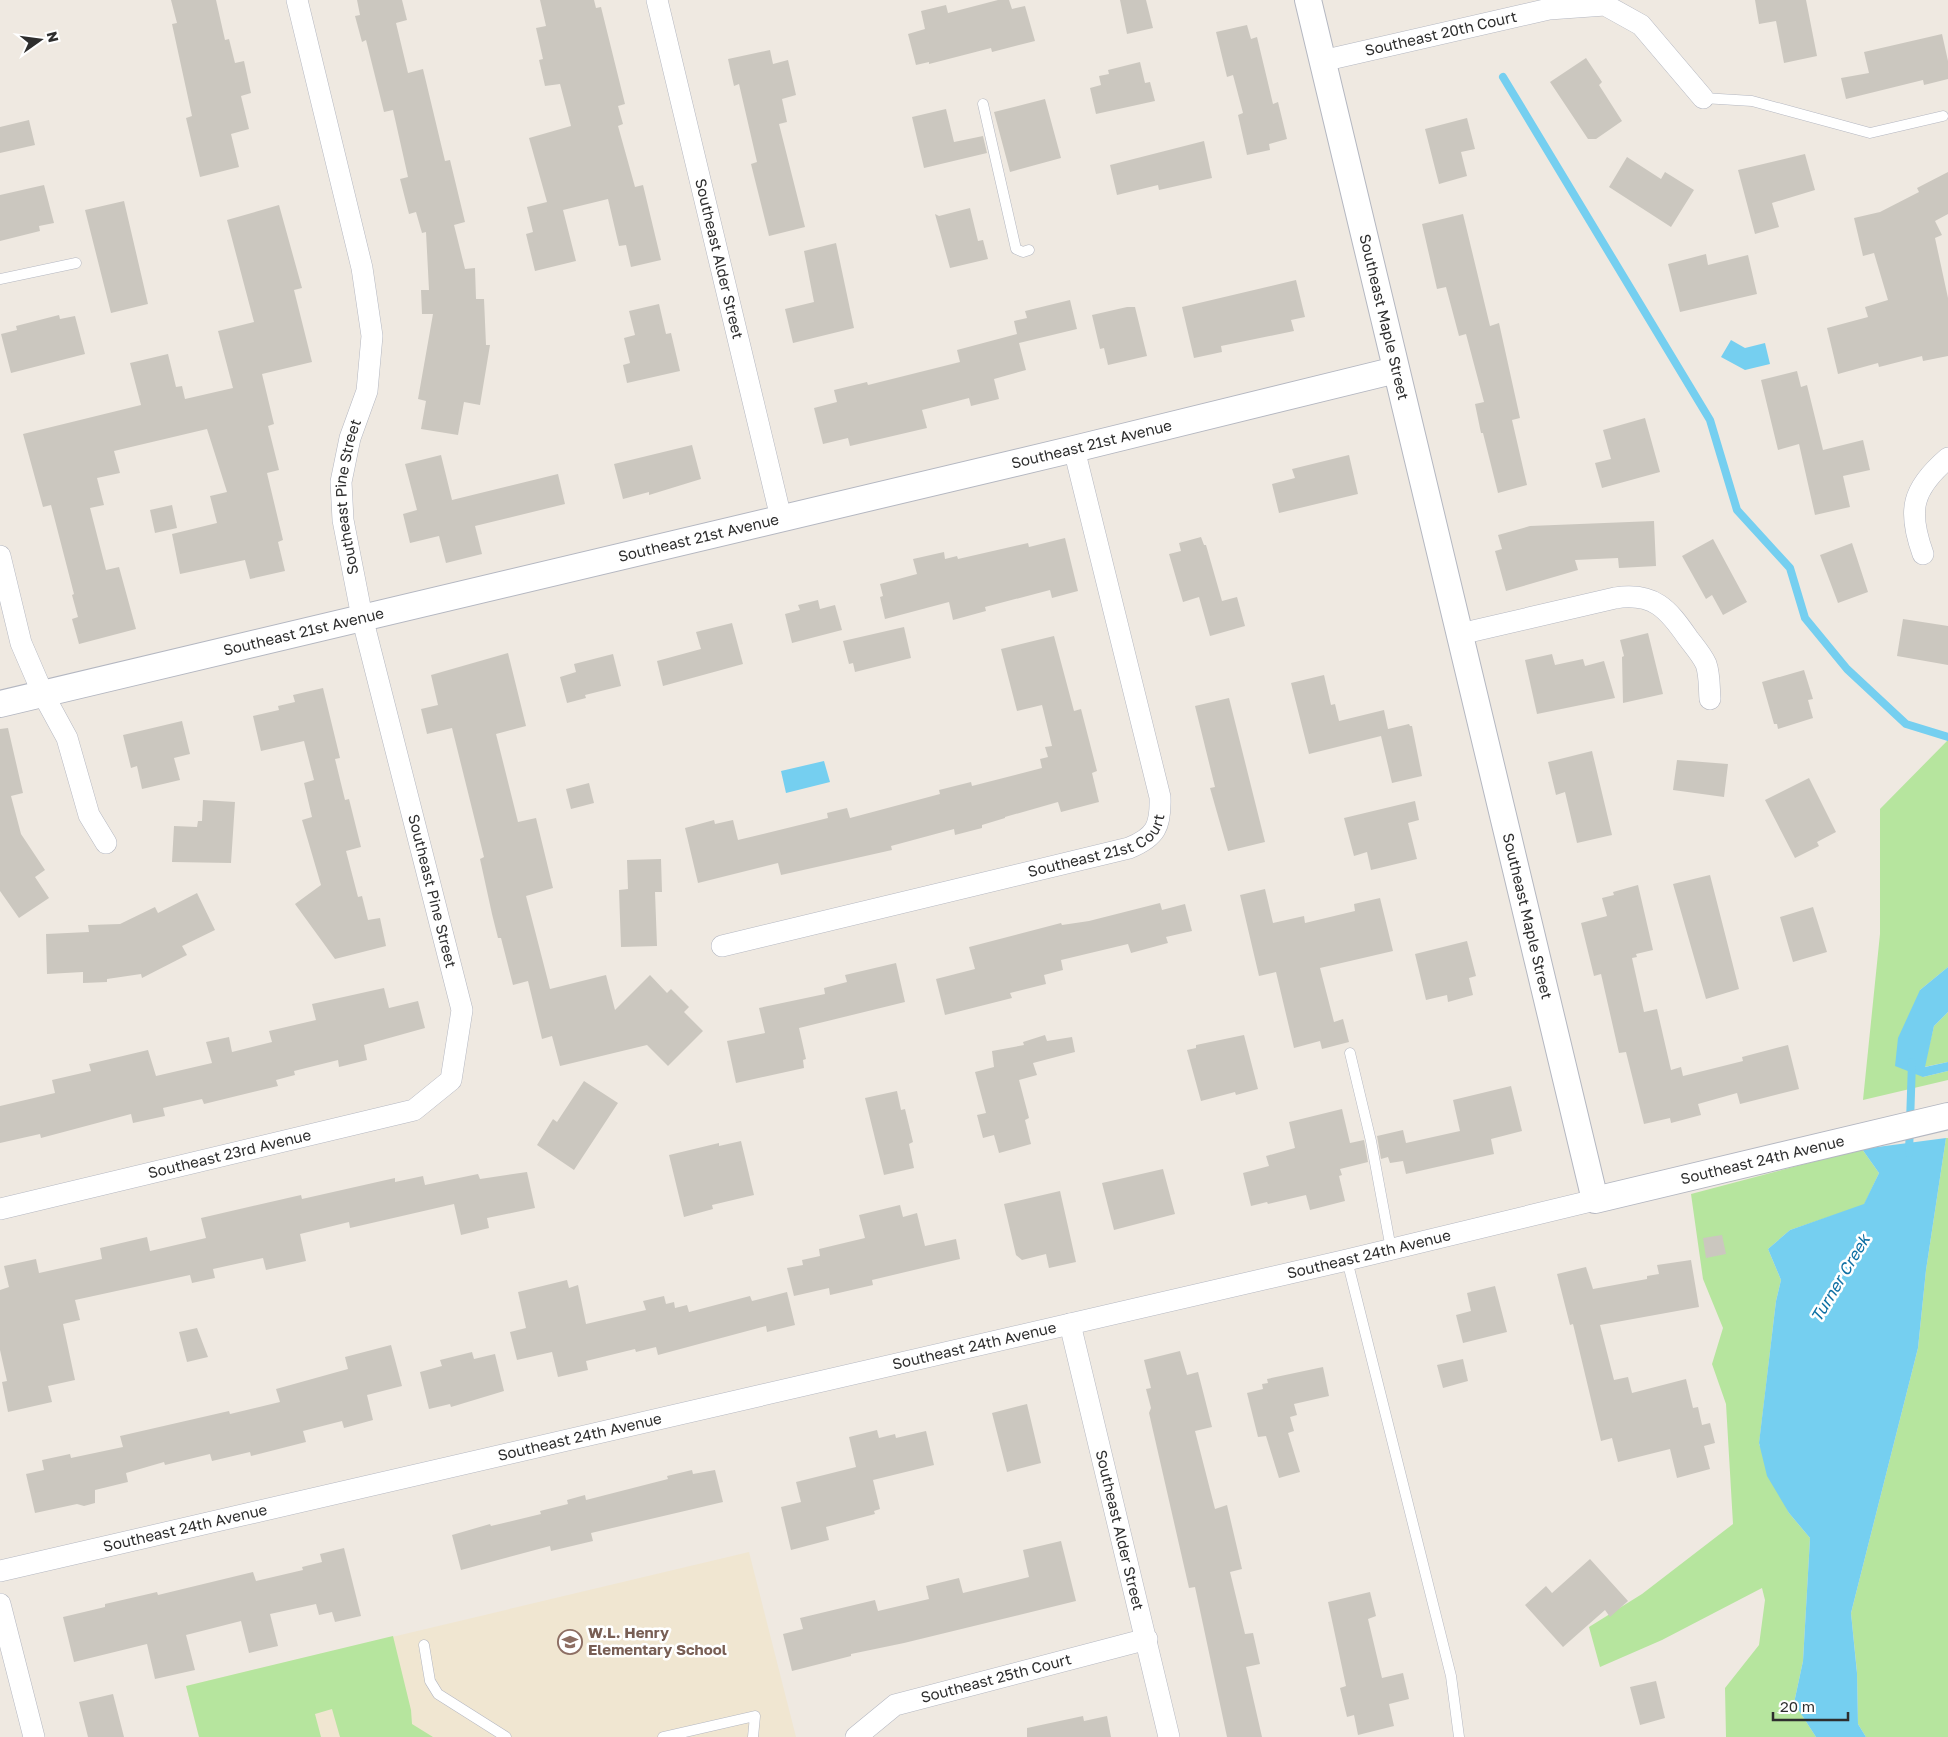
<svg xmlns="http://www.w3.org/2000/svg" width="1948" height="1737" font-family="'Golos Text',sans-serif">
<rect width="100%" height="100%" fill="#efe9e1"/>
<!-- education -->
<path fill="#f0e6d1" d="M749,1552L796,1737H199L186,1686Z"/>
<!-- green -->
<path fill="#b6e59e" d="M1948,740V967L1920,990L1923,1077L1948,1071V1080L1863,1100L1880,934V809Z
M1948,1012V1062L1924,1067L1934,1026Z
M1946,1138H1948V1737H1866L1858,1724L1857,1672L1851,1613L1918,1348L1926,1270Z
M1862,1149L1879,1173L1864,1205L1790,1230L1768,1249L1781,1280L1776,1301L1759,1444L1789,1513L1810,1538L1803,1661L1794,1703L1816,1737H1726L1725,1688L1759,1645L1765,1600L1762,1588L1662,1640L1600,1667L1589,1627L1642,1594L1733,1524L1726,1404L1712,1364L1723,1328L1703,1279L1691,1194Z
M393,1636L411,1710L412,1724L433,1737H340L332,1709L315,1714L321,1737H199L186,1686Z"/>
<!-- water -->
<path fill="#75cff0" d="M1731,340L1745,348L1765,343L1770,364L1745,370L1721,357Z
M824,761L830,782L786,793L781,771Z
M1948,967V1012L1934,1026L1925,1067L1948,1062V1071L1923,1077L1895,1066L1898,1038L1920,990Z
M1946,1138L1926,1270L1918,1348L1851,1613L1857,1673L1858,1724L1866,1737H1816L1794,1703L1803,1661L1810,1538L1789,1513L1767,1476L1759,1443L1776,1301L1781,1280L1768,1249L1790,1230L1864,1204L1879,1173L1862,1149Z"/>
<g fill="none" stroke-linecap="round" stroke-linejoin="round">
<!-- stream -->
<path stroke="#75cff0" stroke-width="8" d="M1503,77L1710,420L1737,510L1790,568L1805,618L1847,669L1906,724L1948,737
M1909,1153L1912,1062"/>
</g>
<!-- building -->
<path fill="#cbc7bf" d="M171,0H216L225,40L229,39L235,63L244,61L251,93L241,96L249,129L231,134L239,167L200,177L186,118L192,116L172,24L177,23Z
M357,0H402L407,20L396,23L408,73L423,69L445,161L450,160L465,222L454,225L465,269L475,268L476,299H484L486,345H490L480,405L464,402L458,435L421,429L426,401L418,399L433,314H422L421,290H429L426,232L422,233L416,212L409,214L400,179L408,177L393,110L384,112L366,40L362,42L355,16L360,15Z
M540,0H594L596,8L601,7L625,104L618,106L623,124L618,126L635,187L643,185L661,260L631,267L626,245L619,246L608,199L563,210L576,261L535,271L526,234L533,232L527,207L547,202L529,138L571,126L560,84L545,86L539,60L543,59L536,28L546,26Z
M998,0H1009L1012,9L1025,6L1035,41L992,52L991,48L929,64V62L916,65L908,34L925,29L921,11L946,5L948,13Z
M1120,0H1146L1153,28L1127,34Z
M1755,0H1806L1817,56L1784,63L1776,21L1759,24Z
M1247,25L1251,39L1257,37L1273,104L1278,102L1287,139L1269,144L1270,150L1247,155L1238,115L1243,113L1233,75L1227,77L1216,32Z
M1942,34L1948,61V79L1924,85L1923,80L1846,99L1841,78L1869,73L1864,52Z
M770,50L773,64L788,60L796,95L782,99L787,122L779,124L805,227L769,236L751,164L757,162L739,84L734,86L728,59Z
M1586,58L1602,82L1599,85L1622,121L1596,139H1588L1550,82Z
M1140,62L1145,83L1150,82L1155,101L1096,114L1090,88L1101,85L1099,76L1109,74L1108,70Z
M1045,99L1061,158L1010,172L994,112Z
M946,109L954,142L983,136L987,153L924,168L912,117Z
M1467,118L1475,149L1461,152L1467,176L1439,184L1425,129Z
M29,120L35,145L0,153V127Z
M1204,141L1212,178L1159,190L1158,185L1117,195L1110,165Z
M1805,154L1815,190L1772,203L1779,227L1755,234L1738,170Z
M1627,157L1661,179L1665,172L1694,190L1671,227L1609,187Z
M1948,172V214L1935,221L1942,235L1935,238L1948,298V356L1923,361L1922,356L1879,367L1878,363L1838,374L1827,328L1868,317L1865,307L1888,300L1874,253L1863,256L1854,218L1880,212L1919,192L1917,188Z
M44,185L54,223L39,226L40,231L0,241V195Z
M124,201L148,304L111,313L85,210Z
M279,205L302,288L294,290L312,362L262,374L274,424L268,426L279,470L267,473L283,540L278,542L285,571L250,579L245,560L180,574L172,534L217,523L210,496L227,492L207,429L114,451L120,473L97,478L104,505L90,508L106,570L119,567L136,629L79,644L72,619L78,617L72,595L74,594L51,505L43,507L23,434L141,405L130,363L168,354L176,387L182,386L185,399L233,388L218,331L254,322L227,220Z
M970,208L978,241L983,240L988,259L950,268L935,214L939,216Z
M1463,214L1490,326L1499,323L1520,418L1512,420L1527,485L1498,493L1483,433H1481L1475,404L1484,402L1466,334L1459,336L1446,287L1437,289L1422,224Z
M836,243L854,328L793,343L785,309L814,302L804,251Z
M1706,254L1708,265L1748,255L1757,294L1680,312L1668,264Z
M1296,280L1305,317L1291,320L1294,331L1221,346L1222,352L1194,358L1182,307Z
M1070,300L1077,329L1019,343L1026,370L994,379L999,399L971,406L969,398L922,410L927,428L850,446L848,438L823,444L814,408L837,402L834,390L867,382L868,385L960,362L957,350L1017,334L1014,321L1027,318L1025,311Z
M659,304L666,334L671,333L680,371L627,383L623,365L630,363L624,338L635,335L629,311Z
M1127,307H1135L1147,356L1108,365L1104,348L1100,349L1092,315Z
M59,315L60,319L75,316L85,354L11,373L1,334L17,330L16,326Z
M1797,371L1801,387L1807,385L1823,450L1863,440L1870,470L1843,476L1850,507L1815,515L1799,444L1778,450L1761,380Z
M1645,418L1660,472L1602,488L1595,463L1611,459L1603,430Z
M692,445L701,479L649,495V492L623,499L614,464Z
M441,455L452,500L558,474L565,504L475,526L482,554L446,563L439,536L410,543L403,514L417,510L405,464Z
M1349,455L1358,494L1279,513L1272,484L1295,478L1292,469Z
M172,505L177,528L155,533L150,510Z
M1654,521L1656,566L1619,568L1618,558L1575,560L1578,570L1506,591L1495,551L1502,549L1498,535L1530,526Z
M1201,537L1204,545H1206L1222,601L1237,597L1245,626L1210,636L1199,597L1183,602L1169,554L1181,551L1179,543Z
M1065,538L1078,591L1052,598L1050,590L985,607L986,611L953,620L949,602L885,619L880,597L883,596L880,584L917,574L913,559L944,552L945,559L957,556L958,559L1028,543L1029,547Z
M1713,539L1747,602L1723,615L1712,595L1706,599L1682,556Z
M1852,543L1868,592L1838,603L1820,555Z
M818,600L820,609L835,605L842,630L792,643L785,614L800,610L798,605Z
M1903,619L1948,626V665L1897,656Z
M732,623L743,664L663,686L657,661L701,649L696,632Z
M904,627L911,658L855,672L853,663L849,664L843,641Z
M1648,633L1663,694L1623,703L1622,657L1624,656L1620,640Z
M1054,636L1074,711L1081,709L1097,771L1092,773L1099,802L1061,812L1058,802L1005,817V818L982,825V828L955,835L954,829L891,846L892,850L781,875L778,863L698,883L685,828L714,820L715,824L733,820L738,840L828,818L827,813L847,808L850,818L940,794L939,790L971,782L972,786L1042,768L1040,759L1048,757L1045,747L1052,746L1042,705L1017,711L1001,649Z
M508,653L526,726L496,734L518,822L536,818L553,888L526,896L550,989L606,975L615,1010L650,975L667,993L671,989L689,1007L684,1012L703,1031L668,1066L647,1045L560,1066L552,1036L542,1039L528,981L513,985L501,938H498L492,914L480,859L484,857L452,728L427,734L421,709L438,705L431,675Z
M613,654L621,686L585,695L586,698L567,703L560,677L576,672L574,664Z
M1552,654L1555,665L1583,659L1585,666L1604,661L1615,698L1537,714L1525,660Z
M1804,670L1813,699L1808,700L1813,718L1778,729L1777,724H1774L1762,682Z
M1324,675L1331,705L1335,704L1339,721L1384,710L1388,729L1409,724L1410,726H1412L1422,776L1392,783L1381,736L1309,754L1291,683Z
M323,688L340,758L335,759L345,800L349,799L361,847L346,851L358,897L362,896L368,920L380,918L386,946L335,959L295,904L321,885L302,820L312,817L304,783L314,780L304,741L261,751L253,716L279,710L278,706L295,702L293,695Z
M1229,698L1265,842L1228,851L1210,788L1215,787L1195,706Z
M182,721L190,754L174,758L180,780L142,789L137,766L131,768L123,735Z
M8,728L23,793L11,796L21,834L45,870L35,877L49,898L19,918L0,891V729Z
M1592,751L1612,835L1577,843L1565,792L1556,795L1548,762Z
M1677,760L1728,764L1724,797L1673,790Z
M1809,778L1836,832L1817,842L1819,846L1795,858L1765,800Z
M589,783L594,803L571,809L566,789Z
M203,800L235,802L231,863L172,862L174,826L197,827L198,821H202Z
M1415,801L1419,820L1408,823L1417,859L1371,870L1367,852L1354,856L1344,818Z
M661,859L662,892H655L657,946L621,947L619,890L628,889L627,860Z
M1710,875L1739,989L1706,999L1673,884Z
M1638,885L1653,950L1636,954L1637,957L1632,958L1644,1012L1657,1009L1671,1070L1681,1067L1683,1076L1743,1061L1742,1057L1788,1045L1799,1089L1740,1104L1737,1093L1698,1104L1701,1115L1671,1123L1670,1118L1644,1124L1626,1052L1619,1053L1601,974L1594,976L1581,923L1607,916L1602,898L1614,895L1613,892Z
M1265,889L1273,923L1304,916L1305,923L1355,911L1354,904L1380,898L1393,951L1320,968L1334,1022L1343,1019L1349,1042L1322,1049L1320,1041L1294,1048L1276,972L1259,976L1240,895Z
M197,893L215,930L182,946L187,955L142,978L141,974L107,979V982L83,983V972L47,974L46,934L89,932L88,925L120,924L155,907L158,913Z
M1160,903L1162,910L1185,904L1192,931L1166,937L1168,943L1131,953L1128,944L1061,960L1063,970L1044,975L1046,984L1010,993L1012,998L945,1015L936,979L975,969L969,947L1061,923L1062,925L1089,921Z
M1813,907L1827,952L1793,962L1780,917Z
M1467,941L1476,976L1469,978L1473,995L1448,1002L1447,995L1426,1000L1415,954Z
M896,963L905,1002L799,1028L806,1059L803,1060L804,1068L736,1083L727,1041L765,1033L759,1008L825,994L824,988L847,982L845,975Z
M384,988L389,1008L418,1001L425,1028L364,1045L367,1060L339,1067L338,1060L294,1071L295,1075L276,1080L278,1086L204,1104L202,1099L163,1108L165,1116L133,1123L131,1114L41,1138L40,1134L0,1143V1106L55,1093L52,1080L91,1071L89,1064L148,1050L156,1076L212,1063L206,1042L229,1037L232,1052L272,1042L269,1031L316,1020L312,1004Z
M1045,1035L1047,1041L1072,1037L1075,1052L1033,1063L1037,1075L1019,1080L1029,1118L1025,1120L1031,1144L999,1153L994,1135L983,1138L977,1115L986,1113L975,1072L994,1067L992,1051L1024,1045L1023,1042Z
M1244,1035L1258,1089L1236,1095L1235,1092L1201,1101L1187,1050L1196,1048V1045Z
M584,1081L618,1103L574,1170L537,1145L553,1119L557,1122Z
M1511,1086L1522,1131L1491,1139L1494,1154L1406,1174L1403,1161L1390,1163L1388,1157L1381,1159L1377,1136L1403,1130L1406,1143L1460,1131L1453,1100Z
M897,1091L901,1110L905,1109L913,1142L909,1144L914,1168L884,1175L865,1098Z
M1342,1109L1350,1143L1364,1140L1368,1162L1340,1169L1342,1175L1339,1176L1345,1201L1310,1210L1306,1195L1268,1204L1267,1202L1251,1206L1243,1173L1269,1166L1266,1156L1295,1148L1289,1122Z
M741,1141L754,1195L712,1205L713,1209L684,1217L669,1155L719,1143V1146Z
M1163,1169L1175,1214L1114,1230L1102,1183Z
M527,1172L535,1208L487,1218L489,1228L461,1235L454,1204L350,1228L349,1222L300,1234L306,1261L266,1270L263,1258L213,1269L215,1278L192,1283L190,1275L75,1300L80,1320L63,1324L75,1380L48,1386L52,1402L8,1412L2,1382L7,1381L0,1350V1290L9,1287L4,1266L36,1259L39,1273L102,1259L100,1248L147,1237L150,1251L206,1238L201,1218L301,1195L302,1199L395,1178V1182L423,1176L425,1185L478,1174L480,1179Z
M1060,1191L1076,1262L1049,1268L1046,1254L1022,1260L1016,1255L1004,1204Z
M900,1205L903,1217L917,1213L925,1246L956,1239L960,1259L872,1280L873,1285L830,1295L829,1288L794,1296L787,1268L803,1265L802,1260L820,1256L819,1249L865,1238L859,1215Z
M1722,1235L1726,1254L1706,1258L1703,1238Z
M1691,1260L1699,1307L1600,1325L1614,1380L1628,1377L1632,1393L1686,1379L1693,1408L1698,1407L1702,1425L1710,1423L1715,1443L1704,1446L1710,1469L1677,1478L1670,1449L1618,1462L1612,1438L1601,1441L1573,1324L1570,1325L1557,1274L1586,1267L1593,1289L1647,1279V1276L1659,1274L1657,1265Z
M567,1280L569,1288L578,1285L586,1324L646,1310L643,1301L664,1296L666,1304L674,1302L675,1308L687,1305L689,1312L750,1296L752,1301L787,1292L795,1325L767,1332L766,1326L658,1355L656,1347L636,1352L635,1349L586,1361L588,1370L558,1377L552,1352L517,1360L510,1332L526,1328L518,1292Z
M1495,1286L1507,1332L1463,1343L1456,1315L1471,1311L1467,1293Z
M197,1328L208,1357L187,1362L179,1332Z
M391,1345L402,1386L367,1395L373,1420L344,1428L342,1421L303,1431L306,1442L251,1456L250,1452L212,1461L210,1454L165,1465L164,1462L126,1473L128,1482L95,1490V1503L84,1506L77,1504L35,1513L26,1474L44,1470L42,1460L70,1454L71,1458L123,1447L120,1436L229,1411L230,1414L280,1402L276,1389L348,1369L345,1357Z
M1180,1351L1187,1375L1198,1372L1212,1427L1195,1431L1215,1509L1227,1505L1242,1569L1230,1572L1245,1634L1253,1633L1260,1664L1246,1667L1262,1737H1227L1195,1587L1189,1588L1149,1413L1151,1408L1146,1389L1151,1388L1144,1360Z
M472,1352L474,1359L495,1354L504,1391L451,1407L450,1404L429,1409L420,1372L442,1366L440,1360Z
M1463,1359L1468,1381L1443,1388L1437,1365Z
M1323,1367L1329,1396L1294,1404L1297,1415L1290,1417L1294,1431L1288,1433L1300,1472L1279,1478L1266,1436L1258,1437L1247,1393L1263,1389L1262,1384L1268,1383L1267,1379Z
M1027,1404L1041,1463L1007,1472L992,1413Z
M877,1430L879,1438L895,1434L896,1438L926,1431L934,1465L873,1480L880,1509L874,1511L875,1514L826,1527L829,1540L791,1550L781,1507L801,1502L796,1482L856,1467L849,1437Z
M692,1470L693,1474L715,1470L723,1502L591,1533L593,1541L551,1551L550,1546L461,1570L452,1535L490,1524L491,1526L541,1514L540,1511L568,1504L567,1500L585,1495L586,1500L668,1479L667,1476Z
M1061,1541L1076,1601L904,1643L851,1654V1656L792,1671L783,1634L803,1629L800,1618L875,1600L878,1611L929,1599L926,1586L959,1578L963,1593L1029,1577L1023,1550Z
M344,1548L361,1616L335,1622L332,1612L319,1615L316,1604L270,1614L278,1646L249,1653L241,1621L186,1635L195,1670L155,1679L147,1644L74,1662L63,1617L105,1607V1604L157,1592L158,1595L253,1572L256,1581L303,1570L302,1567L322,1562L320,1554Z
M1590,1559L1628,1601L1610,1617L1605,1610L1563,1647L1525,1605L1546,1586L1552,1593Z
M1370,1592L1376,1616L1368,1619L1382,1678L1403,1673L1409,1699L1389,1704L1394,1726L1358,1735L1354,1715L1347,1717L1340,1688L1346,1686L1328,1602Z
M1656,1681L1665,1718L1640,1725L1630,1687Z
M113,1694L124,1737H88L79,1702Z
M1083,1716L1084,1721L1107,1716L1111,1737H1027V1728Z"/>
<g fill="none" stroke-linecap="round" stroke-linejoin="round">
<defs>
<path id="service" d="M1703,98L1752,101L1870,133L1943,116
M983,104L1016,249L1023,252L1029,250
M0,279L76,263
M1350,1053L1371,1141L1391,1249
M1347,1260L1451,1676L1459,1737
M424,1645L430,1681L438,1694L506,1737
M663,1737L755,1716L753,1737"/>
<g id="minor">
<path id="s1" d="M657,0L781,518"/>
<path id="s2" d="M1322,61L1549,9L1605,5L1641,25L1703,98"/>
<path d="M1923,554C1907,510 1912,489 1948,458"/>
<path d="M0,556L21,643L43,694L67,738L89,815L106,843"/>
<path d="M1460,634L1615,598C1654,592 1668,609 1688,638C1694,646 1702,655 1706,664C1710,675 1709,688 1710,699"/>
<path id="s3" d="M722,946L1129,848C1156,837 1161,826 1160,797L1074,449"/>
<path id="s4" d="M0,1209L414,1110L451,1080L462,1010L362,617L343,520L341,482L350,438L367,391L372,336L362,268L297,0"/>
<path id="s5" d="M1070,1324L1169,1737"/>
<path id="s6" d="M0,1571L1347,1260L1595,1200"/>
<path d="M0,1604L34,1737"/>
<path id="s7" d="M856,1737L895,1705L1147,1639"/>
</g>
<g id="tertiary">
<path id="s8" d="M1308,0L1595,1200L1948,1116"/>
<path id="s9" d="M0,704L1074,449L1396,370"/>
</g>
</defs>
<!-- service casing -->
<use href="#service" stroke="#b4b7c1" stroke-width="11"/>
<!-- minor casing -->
<use href="#minor" stroke="#b4b7c1" stroke-width="22"/>
<!-- tertiary casing -->
<use href="#tertiary" stroke="#b4b7c1" stroke-width="28"/>
<!-- service -->
<use href="#service" stroke="#fff" stroke-width="10"/>
<!-- minor -->
<use href="#minor" stroke="#fff" stroke-width="21"/>
<!-- tertiary -->
<use href="#tertiary" stroke="#fff" stroke-width="26"/>
</g>
<!-- icons -->
<defs>
<symbol id="school-ring" viewBox="-11 -11 22 22"><circle r="9.5" fill="#fff" stroke="#8d6e63" stroke-width="1.5"/><path d="M0-5L7-2L0 1L-7-2ZM-4 1L0 2.5L4 1V4Q0 6-4 4Z" fill="#8d6e63"/></symbol>
</defs>
<g fill-rule="evenodd">
<use href="#school-ring" x="556" y="1628" width="28" height="28"/>
</g>
<g text-anchor="middle" stroke-width="5" stroke-linejoin="round" paint-order="stroke">
<!-- street labels -->
<g font-size="15" fill="#2e2e2e" stroke="#fff">
<text dy="5" stroke="none"><textPath href="#s2" startOffset="122">Southeast 20th Court</textPath></text>
<text dy="5" stroke="none"><textPath href="#s1" startOffset="266">Southeast Alder Street</textPath></text>
<text dy="5" stroke="none"><textPath href="#s8" startOffset="326">Southeast Maple Street</textPath></text>
<text dy="5" stroke="none"><textPath href="#s9" startOffset="1122">Southeast 21st Avenue</textPath></text>
<text dy="5" stroke="none"><textPath href="#s4" startOffset="1072">Southeast Pine Street</textPath></text>
<text dy="5" stroke="none"><textPath href="#s9" startOffset="718">Southeast 21st Avenue</textPath></text>
<text dy="5" stroke="none"><textPath href="#s9" startOffset="312">Southeast 21st Avenue</textPath></text>
<text dy="5" stroke="none"><textPath href="#s3" startOffset="391">Southeast 21st Court</textPath></text>
<text transform="translate(432 891) rotate(76)" y="5">Southeast Pine Street</text>
<text dy="5" stroke="none"><textPath href="#s8" startOffset="942">Southeast Maple Street</textPath></text>
<text dy="5" stroke="none"><textPath href="#s4" startOffset="236">Southeast 23rd Avenue</textPath></text>
<text dy="5" stroke="none"><textPath href="#s8" startOffset="1406">Southeast 24th Avenue</textPath></text>
<text dy="5" stroke="none"><textPath href="#s6" startOffset="1405">Southeast 24th Avenue</textPath></text>
<text dy="5" stroke="none"><textPath href="#s6" startOffset="1000">Southeast 24th Avenue</textPath></text>
<text dy="5" stroke="none"><textPath href="#s6" startOffset="595">Southeast 24th Avenue</textPath></text>
<text dy="5" stroke="none"><textPath href="#s6" startOffset="190">Southeast 24th Avenue</textPath></text>
<text dy="5" stroke="none"><textPath href="#s5" startOffset="212">Southeast Alder Street</textPath></text>
<text dy="5" stroke="none"><textPath href="#s7" startOffset="155">Southeast 25th Court</textPath></text>
</g>
<!-- education labels -->
<g font-size="15" font-weight="bold" fill="#785e54" stroke="#fff" text-anchor="start">
<text x="588" y="1638">W.L. Henry<tspan x="588" dy="17">Elementary School</tspan></text>
</g>
<!-- water labels -->
<g font-size="16" font-style="italic" fill="#0d6fa3" stroke="#fff">
<text transform="translate(1840 1278) rotate(-59)" y="6">Turner Creek</text>
</g>
</g>
<!-- north arrow -->
<g transform="translate(40 40) rotate(76)" stroke="#ffffff" stroke-width="4" paint-order="stroke">
<path d="M0-4L9 19L0 12L-9 19Z" fill="#2e2e2e"/>
<text y="-8" font-size="14" font-weight="bold" text-anchor="middle" fill="#2e2e2e">N</text>
</g>
<!-- scale -->
<path d="M1773 1712v8h75v-8" fill="none" stroke="#2e2e2e" stroke-width="2.5"/>
<text x="1780" y="1712" font-size="15" fill="#2e2e2e" stroke="#ffffff" stroke-width="4" paint-order="stroke">20 m</text>
</svg>
